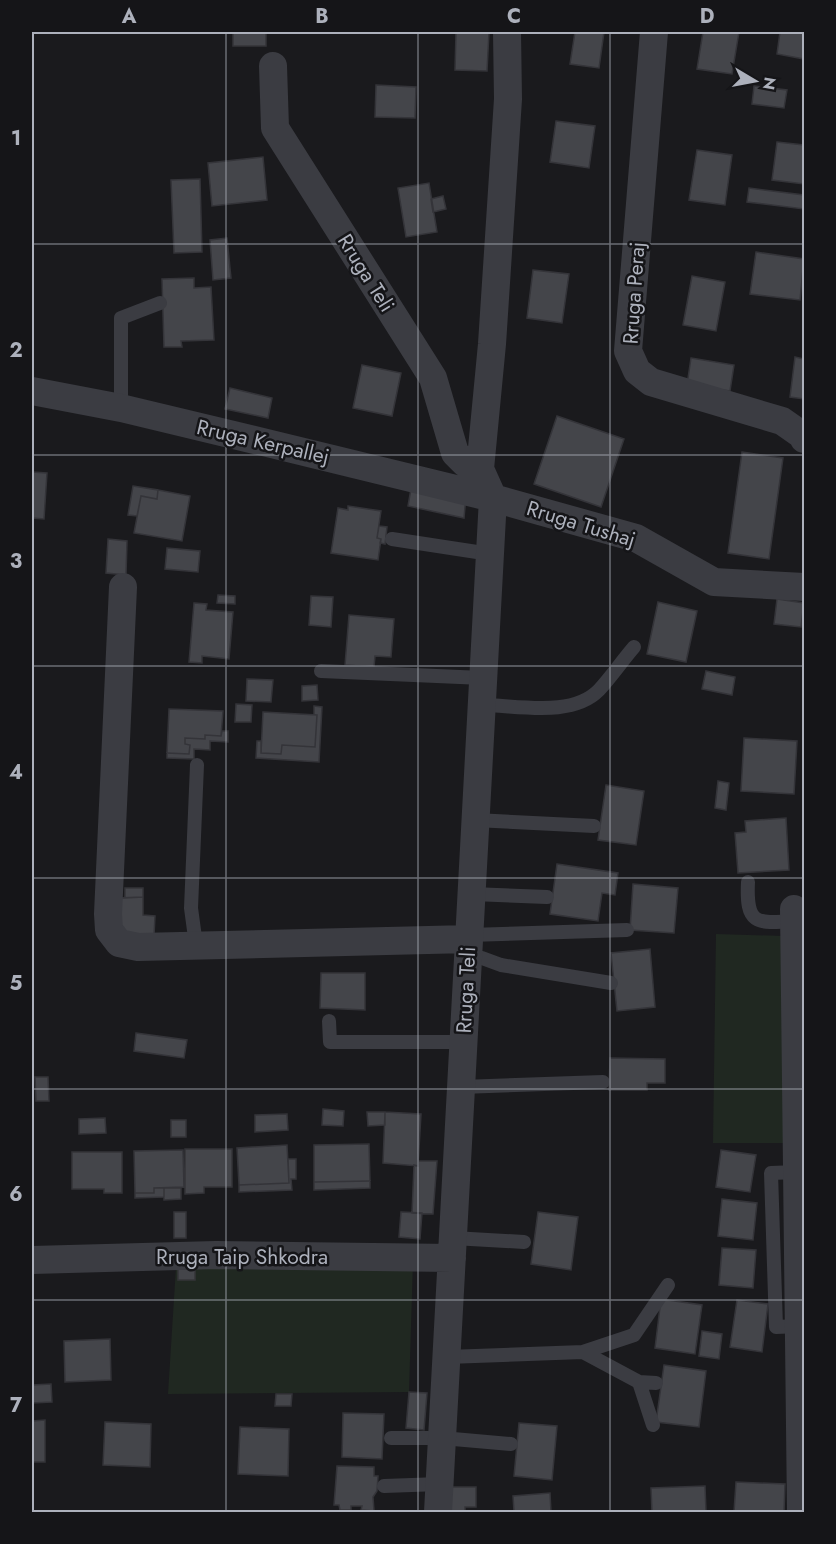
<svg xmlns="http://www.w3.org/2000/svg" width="836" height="1544" font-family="Jost,sans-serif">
<rect width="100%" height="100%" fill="#1a1a1d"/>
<!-- green -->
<path fill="#202821" d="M716,934L783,936L787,1143H713Z
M413,1261L409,1392L168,1394L176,1267Z"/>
<!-- building -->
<path fill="#44454a" stroke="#343439" stroke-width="1.5" d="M233,32H266V46H233Z
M456,32H489L487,71L455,70Z
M575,32H604L599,68L570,64Z
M703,32H739L732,74L697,69Z
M780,32H804V59L777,54Z
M376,85L416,87L415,118L375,117Z
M754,86L787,90L784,108L752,104Z
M556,121L595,126L589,168L550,162Z
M777,142L804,145V184L772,180Z
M697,150L732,155L725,205L689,200Z
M263,157L267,200L212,206L208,163Z
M200,179L202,252L174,253L171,180Z
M429,183L437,232L406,237L398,188Z
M749,188L804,195V209L747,202Z
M443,196L446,209L433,212L431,199Z
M227,238L231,278L213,280L210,240Z
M756,252L804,259L800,300L750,294Z
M533,270L569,274L562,323L527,318Z
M692,276L725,282L716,331L683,325Z
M194,278V288L211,287L214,340L181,341L182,347H164L162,279Z
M795,357L804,359V399L790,397Z
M691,358L734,365L730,391L687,385Z
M362,365L401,373L392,416L353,408Z
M230,388L272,398L268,418L225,409Z
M557,416L624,439L601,507L534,484Z
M742,452L783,458L769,559L728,553Z
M32,472L47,473L44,519L32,518Z
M412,483L466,496L464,518L408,506Z
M133,486L158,490L157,499L141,496L137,516L128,515Z
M158,490L190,496L182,541L134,533L141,496L157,499Z
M348,506L381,511L377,538L381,539L378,560L331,553L338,508L348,510Z
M379,526L387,527L385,544L380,543L381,539L377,538Z
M108,539L127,541L126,575L106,573Z
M167,548L200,551L198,572L165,569Z
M218,595L235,596V604L217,603Z
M311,596L333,597L331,627L309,625Z
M777,599L804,603L801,627L774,624Z
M658,602L697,611L686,662L647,654Z
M194,603L207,604L206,610L233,612L229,659L202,656V663L189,662Z
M349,615L394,619L391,657L375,656L374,667L345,665Z
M706,671L735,677L732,695L702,689Z
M247,679L273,680L271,702L246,701Z
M317,685L318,700L302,701V686Z
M236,704L252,705L251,722H235Z
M314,706L322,707L319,762L256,758L257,741H261V753L281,754L282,745L315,747L317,715H314Z
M169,709L223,711L221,736L205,735V739L185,738V744L190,745L189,754L167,753Z
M263,712L317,715L315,747L282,745L281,754L261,753Z
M222,731H228V742L210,741V750L194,749V759L167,758V753L189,754L190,745L185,744V738L205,739V735L221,736Z
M744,738L797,741L794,794L741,791Z
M718,781L729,783L726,810L715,808Z
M606,785L644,791L636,845L598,840Z
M786,818L789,870L738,873L735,833L746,832L745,821Z
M557,864L618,873L615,895L602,893L598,921L550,914Z
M633,884L678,888L674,933L630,930Z
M125,888H143V897L125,898Z
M143,897V915L155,916L154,936L118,933L117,898Z
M650,949L655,1007L617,1011L611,953Z
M321,973H365V1010L320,1008Z
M136,1033L187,1040L184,1058L134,1051Z
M610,1058L665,1059V1083H647V1090H609Z
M35,1077H48L49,1101H36Z
M323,1109L344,1111L343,1126L322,1125Z
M367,1112H385V1125L368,1126Z
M385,1112L421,1114L418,1166L383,1163Z
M287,1114L288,1130L255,1132V1115Z
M105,1118L106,1133L79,1134V1119Z
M171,1120H186V1137H171Z
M369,1144L370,1181L314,1182V1145Z
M287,1145L289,1183L239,1185L237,1148Z
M185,1149H232V1187H204V1193L185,1194Z
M183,1150L184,1187L154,1188V1193H135L134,1151Z
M721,1150L756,1155L750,1192L716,1187Z
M72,1152H122V1193H104V1189H72Z
M288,1159H296V1179H291L292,1190L239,1192V1185L289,1183Z
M418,1161H437L433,1214L412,1213L414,1165L418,1166Z
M370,1181V1188L314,1190V1182Z
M154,1188H164V1197L135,1198V1193H154Z
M164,1188H181V1199L164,1200Z
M722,1199L757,1203L753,1240L718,1236Z
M174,1212H186V1238H174Z
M401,1212L422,1213L420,1239L399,1237Z
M538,1212L578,1217L571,1270L531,1264Z
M722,1248L756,1250L753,1288L719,1285Z
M178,1269H195V1280H178Z
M661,1299L702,1305L695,1354L655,1348Z
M737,1300L768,1304L762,1352L730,1347Z
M702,1331L722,1334L719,1359L699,1356Z
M110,1339L111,1380L65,1382L64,1341Z
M664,1365L706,1371L699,1427L656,1422Z
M51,1384L52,1402L32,1403V1385Z
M409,1392L427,1393L424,1430L406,1428Z
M276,1394H292L291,1406H275Z
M343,1413L384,1414L382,1459L342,1457Z
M45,1420V1462H32V1421Z
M105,1422L151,1424L150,1467L103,1465Z
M519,1423L557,1426L552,1480L514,1476Z
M240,1427L289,1429L288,1476L238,1474Z
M337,1466L374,1467V1476H378L377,1491L373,1497L374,1511L361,1510L362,1506H351V1510H340L339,1505H334Z
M736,1482L785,1484L784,1512H734Z
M705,1486L706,1512H652L651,1488Z
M445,1487H476V1507H465V1512H445Z
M550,1493L551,1512H514L513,1496Z"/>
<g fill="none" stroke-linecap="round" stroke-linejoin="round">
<!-- lane -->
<path stroke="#3b3c42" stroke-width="14" d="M121,408V318L160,303
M392,539L490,554
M321,671L483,678
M481,705C517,705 572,718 599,690C611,677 622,661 634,647
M475,820L594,826
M748,882C746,924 755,924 794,921
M472,894L547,897
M469,935L627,930
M196,945L191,908L197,765
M468,957L482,958L501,965L611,983
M329,1021L330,1042H464
M461,1087L603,1082
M797,1172L771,1173L776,1327L799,1326
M453,1238L524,1242
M583,1352L639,1382L653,1425
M447,1357L583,1352L634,1335L668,1285
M639,1382L656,1383
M391,1438H442L511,1444
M384,1486L440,1484"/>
<!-- street -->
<path stroke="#3b3c42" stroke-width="28" d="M654,32L628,351L637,371L651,382L782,421L802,435L804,439
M273,66L275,128L433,378L455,453L465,463L480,469L493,498L438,1512
M32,391L121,408L263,442L493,498L636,538L714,582L804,587
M480,469L492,344L508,99L507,32
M123,587L108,914L109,930L119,943L138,947L469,939
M794,909L801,1512
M32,1260L216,1255L452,1258"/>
</g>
<!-- grid -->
<path fill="none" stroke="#adb1bc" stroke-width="1.5" stroke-opacity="0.55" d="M226,32V1512M418,32V1512M610,32V1512M32,244H804M32,455H804M32,666H804M32,878H804M32,1089H804M32,1300H804"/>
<g text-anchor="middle" stroke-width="5" stroke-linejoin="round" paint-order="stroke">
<!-- street labels -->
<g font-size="21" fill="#adb1bc" stroke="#151518">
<text transform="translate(366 273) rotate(58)" y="7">Rruga Teli</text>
<text transform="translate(634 293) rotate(-86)" y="7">Rruga Peraj</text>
<text transform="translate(263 442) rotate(13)" y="7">Rruga Kerpallej</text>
<text transform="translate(581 524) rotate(17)" y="7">Rruga Tushaj</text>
<text transform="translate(466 990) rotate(-87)" y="7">Rruga Teli</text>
<text x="242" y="1264">Rruga Taip Shkodra</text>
</g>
</g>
<!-- border -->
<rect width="836" height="1544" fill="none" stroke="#151518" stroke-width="66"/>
<!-- north arrow -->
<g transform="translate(755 81) rotate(100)" stroke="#151518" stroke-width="4.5" paint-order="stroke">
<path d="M0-4.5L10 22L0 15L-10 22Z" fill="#adb1bc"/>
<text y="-9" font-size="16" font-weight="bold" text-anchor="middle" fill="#adb1bc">N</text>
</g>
<rect x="33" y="33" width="770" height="1478" fill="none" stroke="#adb1bc" stroke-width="2"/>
<g font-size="20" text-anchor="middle" font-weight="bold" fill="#adb1bc">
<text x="129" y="23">A</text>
<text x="322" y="23">B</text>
<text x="514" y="23">C</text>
<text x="707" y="23">D</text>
<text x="16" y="145">1</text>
<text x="16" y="357">2</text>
<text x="16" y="568">3</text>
<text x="16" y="779">4</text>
<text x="16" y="990">5</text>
<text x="16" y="1201">6</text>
<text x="16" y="1412">7</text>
</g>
</svg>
